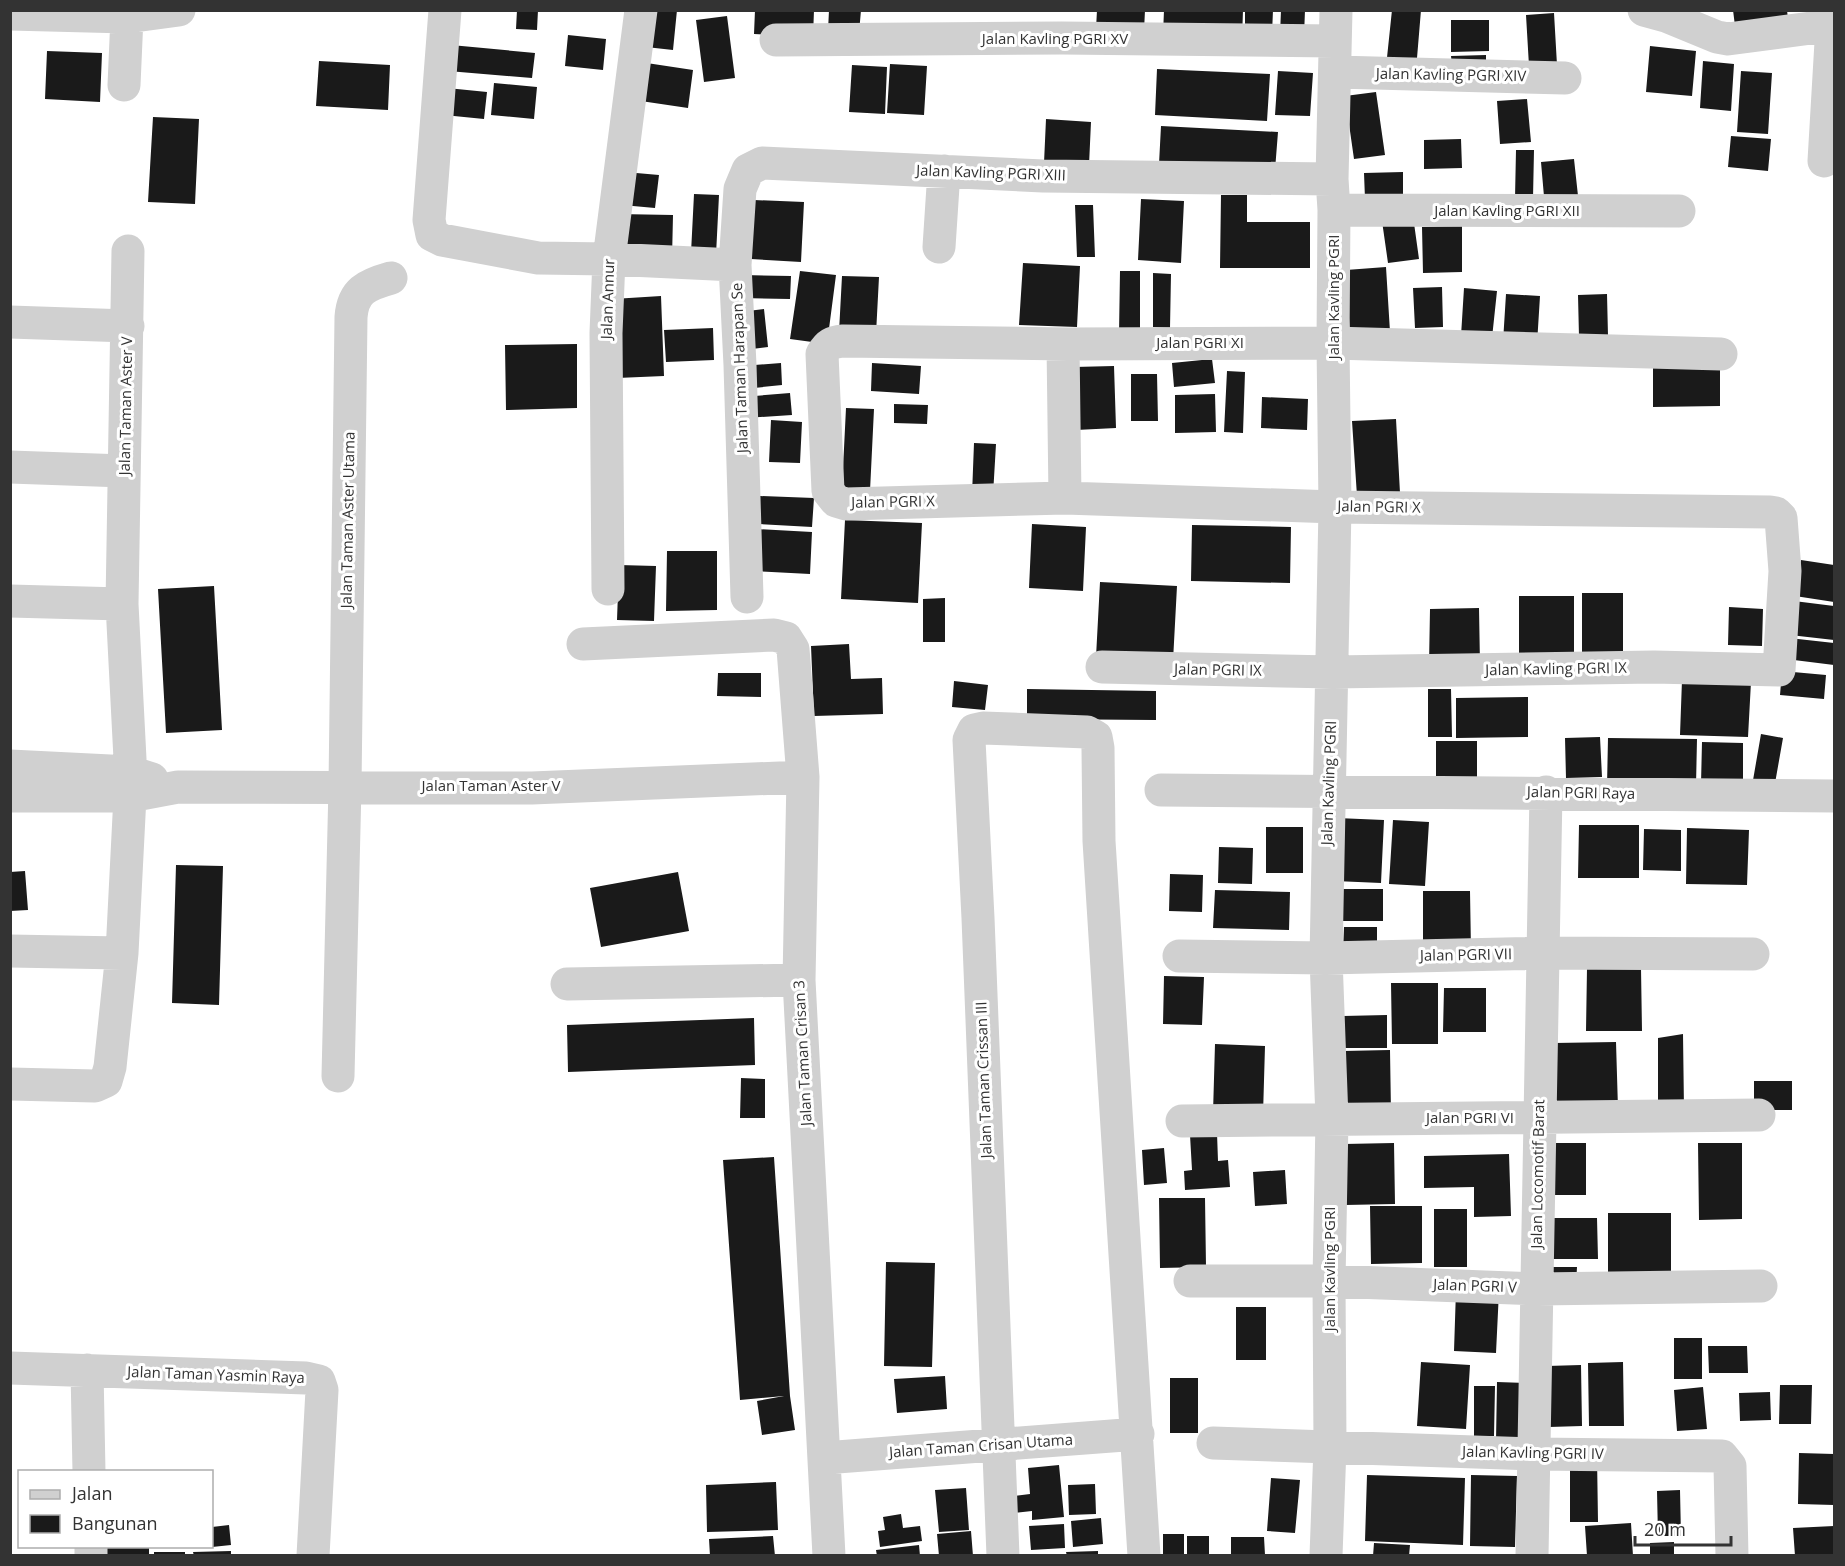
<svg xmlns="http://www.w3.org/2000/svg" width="1845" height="1566" font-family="'Open Sans',sans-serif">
<rect width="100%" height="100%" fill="#fff"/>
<!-- building -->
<path fill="#1a1a1a" d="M517,10H538L537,30L516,29Z
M650,10H677L673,50L646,47Z
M755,10H814L813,37L754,34Z
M829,10H861L859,33L828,31Z
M1097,10H1145L1144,31L1096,29Z
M1164,10H1243L1242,40L1163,35Z
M1245,10H1273L1272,34L1245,33Z
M1281,10H1305L1304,36L1280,35Z
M1392,10H1421L1416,70L1386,67Z
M1733,10H1787L1789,28L1736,34Z
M1554,13L1557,65L1529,66L1526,15Z
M727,16L735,78L704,82L696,20Z
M1451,20H1489V51L1451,52Z
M568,35L606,39L603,70L565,66Z
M451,45L535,53L532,78L448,71Z
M1650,46L1696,51L1692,96L1646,92Z
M47,51L102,53L100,102L45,99Z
M1486,55V64L1452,65L1451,56Z
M319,61L390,65L388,110L316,106Z
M1703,61L1734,64L1731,111L1700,108Z
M640,62L693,70L688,108L634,100Z
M890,64L927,66L924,115L887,113Z
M852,65L887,67L885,114L849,112Z
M1157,69L1270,74L1267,121L1155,115Z
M1278,71L1313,73L1310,116L1275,115Z
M1741,71L1772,73L1768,134L1737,132Z
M494,83L537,87L534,119L491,115Z
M447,88L487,92L484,119L444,115Z
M1376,92L1385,155L1354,159L1345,96Z
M1527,99L1531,142L1500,144L1497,101Z
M153,117L199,119L195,204L148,202Z
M1046,119L1091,122L1089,165L1044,163Z
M1161,126L1278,132L1275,170L1159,164Z
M1731,136L1771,139L1768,171L1728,167Z
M1461,139L1462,168L1424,169V140Z
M1516,150H1534L1533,198H1515Z
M1574,159L1579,205L1545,208L1541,162Z
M625,172L659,175L655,208L622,205Z
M1403,172V198L1365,199L1364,173Z
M694,194L719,195L716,255L691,253Z
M1221,195H1247V222H1310V268H1220Z
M1141,199L1184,201L1181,263L1138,260Z
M754,200L804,202L801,262L751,259Z
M1075,205H1093L1095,257H1077Z
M618,214L673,215L672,259H617Z
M1413,216L1419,259L1388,263L1382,221Z
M1462,226V272L1423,273L1422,227Z
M1023,263L1080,266L1077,327L1019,325Z
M1386,267L1390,332L1350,334L1346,270Z
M800,271L836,275L827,344L790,339Z
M1120,271H1140V335L1119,334Z
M1153,273L1171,274L1170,328L1153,327Z
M742,275L791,276L790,299L741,298Z
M842,276L879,277L876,334L839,332Z
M1442,287L1443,327L1415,328L1413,288Z
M1464,288L1497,291L1492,338L1461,336Z
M1506,294L1540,296L1537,344L1503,342Z
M1607,294L1608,336L1579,337L1578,295Z
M661,296L664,376L617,378L613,299Z
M764,309L768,347L744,350L740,312Z
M713,328L714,360L666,362L664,330Z
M577,344V408L506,410L505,345Z
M1212,359L1215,383L1174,387L1172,363Z
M781,363L782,385L744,389L742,366Z
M872,363L921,366L919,394L871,391Z
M1114,366L1116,428L1076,430L1074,367Z
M1720,367V406L1653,407V368Z
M1227,371L1245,372L1243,433L1224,432Z
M1131,374H1157L1158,421H1131Z
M790,393L792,415L744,418L742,397Z
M1215,394L1216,432L1175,433V395Z
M1262,397L1308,399L1307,430L1261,428Z
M894,404L928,405L927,424L894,423Z
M846,408L874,409L870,491L842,489Z
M1396,419L1400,493L1357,496L1352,421Z
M771,420L802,422L800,463L769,462Z
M974,443L996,444L993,495H972Z
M760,496L814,498L812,527L758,524Z
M845,520L922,523L918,603L841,599Z
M1032,524L1086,527L1083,591L1029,588Z
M1192,525L1291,527L1290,583L1191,581Z
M756,529L812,532L810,574L754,571Z
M667,551H717V610L666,611Z
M1801,560L1834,565V602L1795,596Z
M619,565L656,566L654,621L617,620Z
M1100,582L1177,586L1173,661L1096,657Z
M214,586L222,730L166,733L158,589Z
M1582,593H1623V662H1582Z
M1519,596H1574V661L1519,662Z
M945,598V642H923V599Z
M1794,601L1834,606V640L1790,635Z
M1729,607L1763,609L1762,646L1728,645Z
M1479,608L1480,665H1429L1430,609Z
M1789,638L1834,643V665L1786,659Z
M849,644L851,679L882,678L883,714L814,716L811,646Z
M1782,671L1826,675L1824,699L1780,695Z
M718,673H761V697L717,696Z
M1682,680L1751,682L1748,737L1680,735Z
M954,681L988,685L985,710L952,707Z
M1027,689L1156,691V720L1027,719Z
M1428,689H1451L1452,737H1428Z
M1528,697V737L1456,738V698Z
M1761,734L1783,738L1774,789L1752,786Z
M1600,737L1602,777L1566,778L1565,738Z
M1608,738L1697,739L1696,786H1607Z
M1436,741H1477V786H1436Z
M1702,742L1743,743V785L1701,784Z
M1337,818L1384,820L1381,883L1335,881Z
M1393,820L1429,822L1425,886L1389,884Z
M1579,825H1639V878H1578Z
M1266,827H1303V873H1266Z
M1687,828L1749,830L1747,885L1686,884Z
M1644,829L1681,830V871L1643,870Z
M1219,847L1253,848L1252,884L1218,883Z
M176,865L223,866L219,1005L172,1003Z
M25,871L28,910L10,911V872Z
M678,872L689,931L601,947L590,888Z
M1170,874L1203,875L1202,912L1169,911Z
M1342,889H1383V921H1341Z
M1215,890L1290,892L1289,930L1213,928Z
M1423,891H1470L1471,950H1423Z
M1344,927H1377V954H1343Z
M1587,968H1641L1642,1031H1586Z
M1164,976L1204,977L1202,1025L1163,1024Z
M1391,983H1438V1044H1392Z
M1444,988H1486V1032H1443Z
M1387,1015V1048H1344L1343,1016Z
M754,1018L755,1065L568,1072L567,1025Z
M1683,1034L1684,1110H1658V1038Z
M1616,1042L1618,1109L1555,1111L1554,1043Z
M1215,1044L1265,1046L1263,1115L1213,1113Z
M1390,1050L1391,1113L1344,1114L1343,1051Z
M741,1078L765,1079V1118H740Z
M1754,1081H1792V1110H1754Z
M1217,1133L1218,1161L1228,1160L1230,1187L1185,1190L1184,1171L1192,1170L1190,1135Z
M1394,1143L1395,1204L1345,1205L1344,1144Z
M1549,1143H1586V1195H1549Z
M1698,1143H1742V1219L1699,1220Z
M1164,1148L1167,1183L1144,1185L1142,1150Z
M1509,1154L1511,1216L1474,1217V1187L1424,1188V1156Z
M774,1157L790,1396L795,1430L762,1435L757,1401L784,1396L740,1400L723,1160Z
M1285,1170L1287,1204L1255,1206L1253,1172Z
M1159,1198H1205L1206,1267L1160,1268Z
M1370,1206H1422V1263L1371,1264Z
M1434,1209H1467V1267H1434Z
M1608,1213H1671V1283H1608Z
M1549,1218H1597L1598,1259H1549Z
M886,1262L935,1263L932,1367L884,1366Z
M1546,1267H1577L1576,1285H1546Z
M1456,1290L1499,1291L1496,1353L1454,1351Z
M1236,1307H1266V1360H1236Z
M1674,1338H1702V1379H1674Z
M1708,1346H1747L1748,1373H1709Z
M1421,1362L1470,1365L1466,1429L1417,1426Z
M1623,1362L1624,1426H1589L1588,1363Z
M1581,1365L1582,1426L1549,1427L1547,1366Z
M945,1376L947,1409L897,1413L894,1379Z
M1170,1378H1198V1433H1170Z
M1497,1382L1529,1383V1441H1496Z
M1780,1385H1812L1811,1424H1779Z
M1474,1386H1495L1494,1436H1474Z
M1703,1387L1707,1429L1677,1431L1674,1390Z
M1770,1392L1771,1420L1740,1421L1739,1393Z
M1799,1453L1834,1454V1505L1798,1504Z
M1570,1456H1597L1598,1522H1570Z
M1059,1465L1064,1517L1032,1520V1511L1006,1514L1005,1497L1030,1494L1028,1468Z
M1367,1475L1465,1478L1463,1545L1365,1541Z
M1471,1475L1517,1476L1515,1547L1470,1546Z
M1271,1478L1300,1480L1295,1533L1267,1531Z
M776,1482L778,1530L707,1532L706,1485Z
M1095,1484L1096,1514L1069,1515L1068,1485Z
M966,1488L969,1530L939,1532L935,1490Z
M1680,1490L1681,1536H1658L1657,1491Z
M901,1514L903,1528L920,1526L922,1541L880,1547L878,1531L885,1530L883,1517Z
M1101,1518L1103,1544L1073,1547L1071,1521Z
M1631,1523L1633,1556H1587L1585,1526Z
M1064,1524L1065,1548L1031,1550L1029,1526Z
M229,1525L231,1545L212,1547V1527Z
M1834,1526V1556H1795L1793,1528Z
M971,1531L973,1556H939L937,1534Z
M1163,1534H1184V1556H1163Z
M773,1536L775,1556H710L709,1539Z
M1187,1536H1209V1556H1187Z
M1231,1537H1264L1265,1555H1231Z
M1674,1542V1556H1650V1543Z
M1374,1543L1410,1545L1409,1556H1373Z
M919,1545L920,1556H877L876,1550Z
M106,1546H149V1556H106Z
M231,1551V1556H194L193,1552Z
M1098,1551V1556H1067L1066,1552Z
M154,1552H185V1556H154Z"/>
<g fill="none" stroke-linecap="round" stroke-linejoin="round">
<!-- street -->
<path stroke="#d0d0d0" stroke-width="33" d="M445,10L429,220L432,235L442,240L538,258L609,259L735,265
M1644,10L1666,16L1717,37L1728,39L1834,25
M10,14L127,17L179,10
M776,40L1062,38L1334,41
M1336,72L1565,78
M124,85L127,17
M1824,161L1832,25
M1334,210L1679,211
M939,247L944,171
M10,322L128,326
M1063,344L1065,498
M10,467L124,471
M608,589L606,333L609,259L641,10
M747,597L740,365L735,265L740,189L748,170L762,163L1043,176L1332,179
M10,601L122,604
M583,644L774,635L786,638L793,649L803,777L799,980L829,1556
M1102,667L1333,672L1654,667L1779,670L1785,571L1781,518L1776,513L1770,512L1335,507L1065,498L846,504L836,501L828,491L822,354C828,344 832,342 843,341L1069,344L1333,343L1721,354
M10,766L130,772L152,779
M1161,790L1834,796
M10,796H130L178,787L532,788L803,777
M10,951L122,953
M1179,956L1326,958L1544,953L1753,954
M567,984L799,980
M338,1076L345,786L351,317C353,291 366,285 391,278
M10,1084L95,1086L106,1081L110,1067L122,953L130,796V759L122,604L128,251
M1182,1121L1759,1115
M1190,1281H1329L1537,1289L1761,1286
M10,1368L306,1378L319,1381L322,1390L313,1556
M87,1370L89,1472
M1213,1443L1534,1454L1722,1456L1730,1466L1732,1556
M824,1458L1138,1434
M91,1546V1556
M1003,1556L978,918L969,740L974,730L983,728L1087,732L1096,737L1098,748L1099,841L1144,1556
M1326,1556L1330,1447L1329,1281L1332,1119L1326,958L1335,507L1333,343L1334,210L1332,179L1336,10
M1532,1556L1546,792"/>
</g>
<g text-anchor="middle" stroke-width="6" stroke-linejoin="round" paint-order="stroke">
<!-- street labels -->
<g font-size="15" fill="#333" stroke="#fff">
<text x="1055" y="44">Jalan Kavling PGRI XV</text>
<text transform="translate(1451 75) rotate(1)" y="5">Jalan Kavling PGRI XIV</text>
<text transform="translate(991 173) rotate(2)" y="5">Jalan Kavling PGRI XIII</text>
<text x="1507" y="216">Jalan Kavling PGRI XII</text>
<text transform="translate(1334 297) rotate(-90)" y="5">Jalan Kavling PGRI</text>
<text transform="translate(608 299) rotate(-88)" y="5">Jalan Annur</text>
<text x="1200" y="348">Jalan PGRI XI</text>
<text transform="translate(740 368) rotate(-92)" y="5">Jalan Taman Harapan Se</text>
<text transform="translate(126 406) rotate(-89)" y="5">Jalan Taman Aster V</text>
<text transform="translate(893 502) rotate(-1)" y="5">Jalan PGRI X</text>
<text transform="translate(1379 507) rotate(1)" y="5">Jalan PGRI X</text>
<text transform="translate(348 520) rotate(-89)" y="5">Jalan Taman Aster Utama</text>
<text transform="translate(1556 669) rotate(-1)" y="5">Jalan Kavling PGRI IX</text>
<text transform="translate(1218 670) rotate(1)" y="5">Jalan PGRI IX</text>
<text transform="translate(1329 783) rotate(-88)" y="5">Jalan Kavling PGRI</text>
<text x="491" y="791">Jalan Taman Aster V</text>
<text transform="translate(1581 793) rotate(1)" y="5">Jalan PGRI Raya</text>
<text transform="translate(1466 955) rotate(-1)" y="5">Jalan PGRI VII</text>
<text transform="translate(803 1053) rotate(-93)" y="5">Jalan Taman Crisan 3</text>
<text transform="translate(984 1080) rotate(-92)" y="5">Jalan Taman Crissan III</text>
<text x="1470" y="1123">Jalan PGRI VI</text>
<text transform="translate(1538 1174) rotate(-89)" y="5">Jalan Locomotif Barat</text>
<text transform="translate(1330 1269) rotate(-90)" y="5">Jalan Kavling PGRI</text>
<text transform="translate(1475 1286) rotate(2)" y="5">Jalan PGRI V</text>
<text transform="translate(216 1375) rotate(2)" y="5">Jalan Taman Yasmin Raya</text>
<text transform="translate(981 1446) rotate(-4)" y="5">Jalan Taman Crisan Utama</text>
<text transform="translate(1533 1453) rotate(1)" y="5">Jalan Kavling PGRI IV</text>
</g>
</g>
<!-- border -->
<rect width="1845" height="1566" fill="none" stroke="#333333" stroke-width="24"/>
<!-- legend -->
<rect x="18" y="1470" width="195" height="78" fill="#ffffff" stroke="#adadad" stroke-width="1.5"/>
<rect x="30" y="1490" width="30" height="9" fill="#d0d0d0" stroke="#adadad" stroke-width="1.5"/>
<text x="72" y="1500" font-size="18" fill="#333333">Jalan</text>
<rect x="30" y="1515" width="30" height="18" fill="#1a1a1a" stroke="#adadad" stroke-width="1.5"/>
<text x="72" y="1530" font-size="18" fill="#333333">Bangunan</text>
<!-- scale -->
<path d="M1635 1536v9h96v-9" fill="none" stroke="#333333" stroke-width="3"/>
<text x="1644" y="1536" font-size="18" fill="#333333" stroke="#ffffff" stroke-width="4.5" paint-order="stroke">20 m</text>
</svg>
